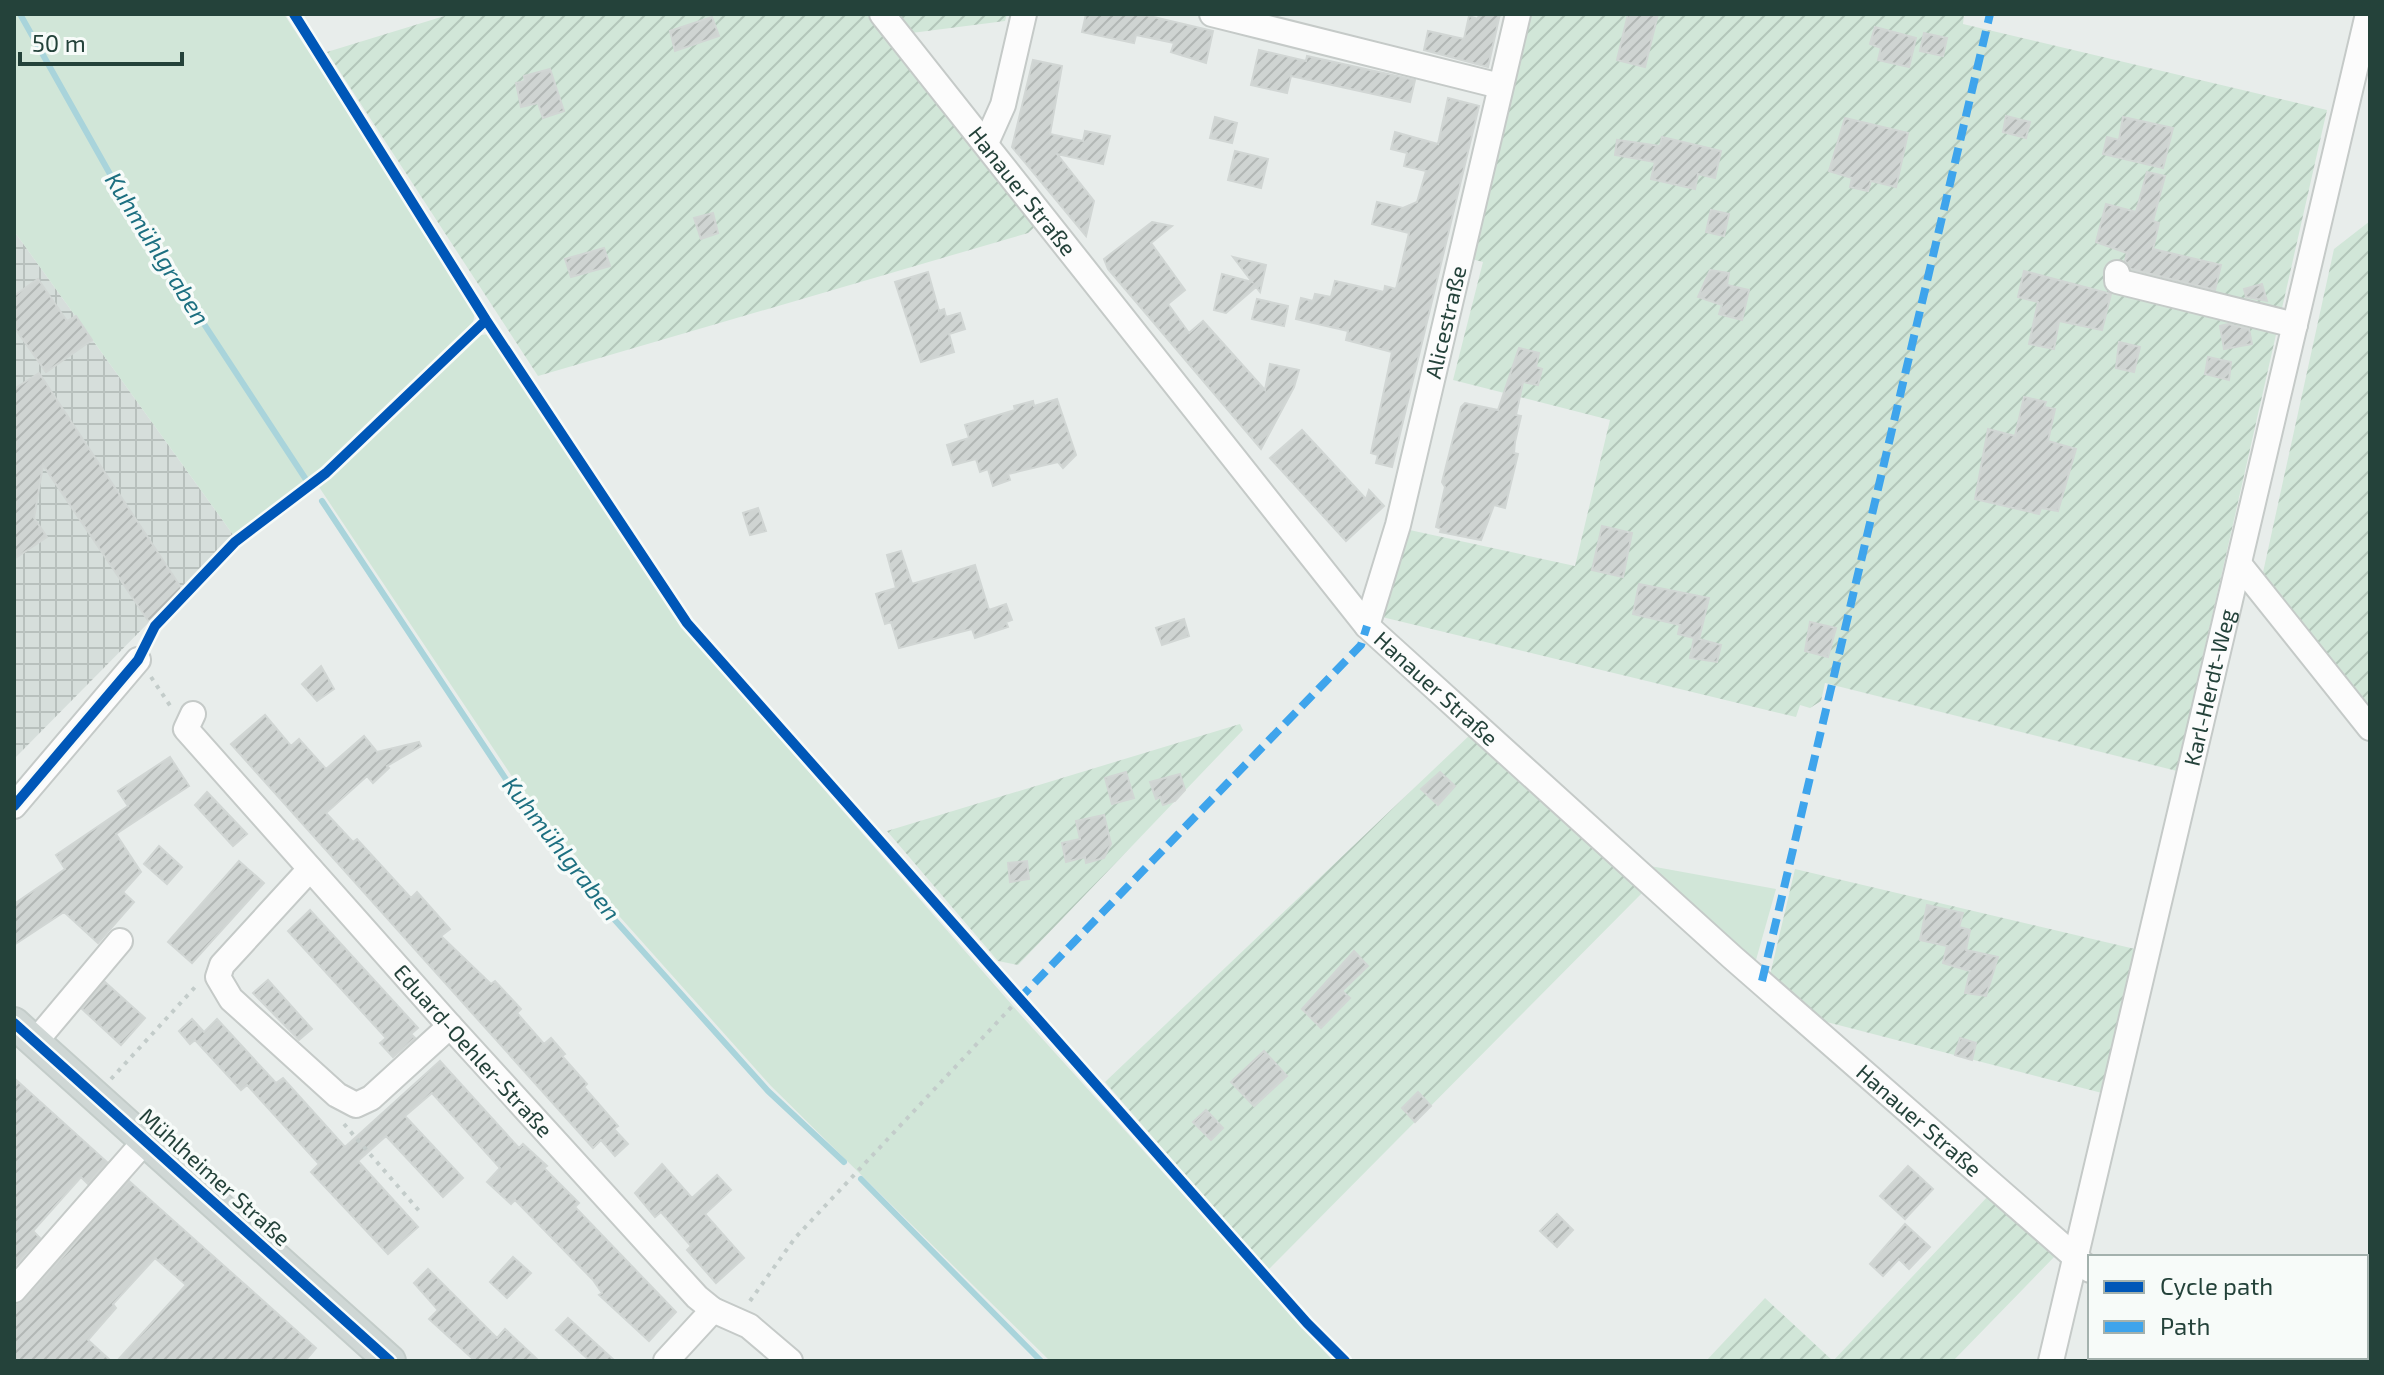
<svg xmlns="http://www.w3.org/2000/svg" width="2384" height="1375" font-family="'Exo 2',sans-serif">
<defs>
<pattern id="industrial-grid" width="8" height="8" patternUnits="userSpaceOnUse" patternTransform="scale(2)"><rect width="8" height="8" fill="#d6dedb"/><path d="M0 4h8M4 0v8" fill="none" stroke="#b8c0bd"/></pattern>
<pattern id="garden-furrows" width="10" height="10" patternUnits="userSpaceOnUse" patternTransform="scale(2)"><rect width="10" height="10" fill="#d1e6d8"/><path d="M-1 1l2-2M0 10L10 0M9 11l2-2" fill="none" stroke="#b3c6ba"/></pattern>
<pattern id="building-hatch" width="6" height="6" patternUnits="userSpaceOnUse" patternTransform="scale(2)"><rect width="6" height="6" fill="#cfd4d2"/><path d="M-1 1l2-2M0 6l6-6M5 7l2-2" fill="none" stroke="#b2b7b5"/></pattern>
</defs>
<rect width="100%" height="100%" fill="#e8edeb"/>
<!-- industrial -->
<path fill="url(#industrial-grid)" d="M14,231L234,536L14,759Z"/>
<!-- green -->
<path fill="#d1e6d8" d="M14,14H284L476,309L473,322L325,471L234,536L14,231Z
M489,334L684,629L1020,1014L1333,1361H1050L771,1086L603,898L531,805L319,487L474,336Z
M1639,864L1776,889L1756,960L1744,956Z"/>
<!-- garden -->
<path fill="url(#garden-furrows)" d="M451,14H1007L1005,21L896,35L1039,223L1028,233L538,376L327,52Z
M1527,14H1964L1963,24L2327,110L2177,771L1825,683L1821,701L1810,708L1800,705L1796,717L1382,617L1405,529L1575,566L1610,420L1453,380L1483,262L1468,258Z
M2370,221V714L2262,577L2334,249Z
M1240,724L1243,730L1018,965L998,961L887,831Z
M1473,732L1644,891L1268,1270L1105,1082Z
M1795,869L2135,949L2102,1093L1815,1019L1770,975Z
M1990,1194L2057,1254L1953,1361H1706L1765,1298L1833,1361Z
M2370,1253V1361H2308L2310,1357H2366V1260Z"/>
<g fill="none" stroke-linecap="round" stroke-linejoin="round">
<!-- stream -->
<path stroke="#a9d4db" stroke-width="6" d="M20,14L137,222L305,478
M322,501L525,808L596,899L768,1091L844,1162
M861,1179L1041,1361"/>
</g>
<!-- building -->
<path fill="url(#building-hatch)" stroke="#d1d6d4" stroke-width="2" d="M1086,14H1141L1213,31L1206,63L1171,52L1174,43L1136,35L1134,43L1082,32Z
M1479,14H1500L1488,67L1424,50L1428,31L1464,39L1469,16L1478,19Z
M1628,14H1658L1645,67L1617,60Z
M712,17L719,36L675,51L670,31Z
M1875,27L1916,38L1909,67L1878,60L1881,48L1870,44Z
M1924,33L1947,38L1943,56L1920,51Z
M1259,50L1306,61L1307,56L1415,80L1410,102L1291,76L1287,93L1251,85Z
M1033,60L1062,66L1050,134L1083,141L1085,131L1110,136L1103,164L1057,154L1094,201L1086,236L1012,147Z
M550,69L564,111L543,118L538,103L521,107L516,83L525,81L524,76Z
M1448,98L1479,106L1392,467L1376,463L1378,455L1371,453L1392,352L1346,340L1348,331L1296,319L1301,298L1313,301L1315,294L1331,297L1335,281L1384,292L1385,286L1396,289L1409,233L1372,224L1377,202L1403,208L1417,202L1426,171L1404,166L1407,153L1391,149L1395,132L1438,144Z
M2006,116L2030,122L2026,138L2003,132Z
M1215,117L1237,123L1232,143L1210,138Z
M2123,117L2173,128L2163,168L2103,154L2107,137L2119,140Z
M1845,118L1908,133L1896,187L1871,181L1868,191L1850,187L1852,178L1829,171Z
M1662,137L1721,151L1715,178L1698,174L1695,189L1651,179L1655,162L1615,155L1617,140L1660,146Z
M1235,151L1268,159L1261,188L1228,180Z
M2147,172L2165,176L2153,221L2159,223L2153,249L2221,265L2215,290L2131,269L2125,261L2127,253L2096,242L2106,204L2136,212Z
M1711,210L1729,214L1724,236L1706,232Z
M713,213L718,233L701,239L694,218Z
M1152,222L1172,226L1151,243L1185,290L1168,304L1189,333L1203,321L1265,390L1270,364L1299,370L1294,387L1261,449L1108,269L1104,259Z
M604,248L610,266L571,277L565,259Z
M1233,257L1266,265L1260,292L1256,287L1226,313L1214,310L1222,274L1252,282Z
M1710,270L1729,273L1727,285L1749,290L1742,320L1719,314L1722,305L1698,297Z
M2024,271L2111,294L2102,330L2059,321L2054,349L2029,344L2038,302L2018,297Z
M928,272L939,311L944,309L946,317L960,313L965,329L949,334L954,352L921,362L895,282Z
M38,279L67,321L76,316L92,340L46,372L14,327V296Z
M2262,284L2267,301L2246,297L2244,289Z
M1257,299L1288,306L1284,326L1252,319Z
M2228,324L2249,329L2252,344L2224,349L2220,326Z
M2119,342L2140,347L2134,372L2116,368Z
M1519,348L1539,353L1536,367L1542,369L1538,385L1523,382L1516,415L1521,416L1515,442L1514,453L1518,454L1505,508L1494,505L1481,540L1440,532L1441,529L1436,527L1445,487L1442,482L1461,407L1465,403L1498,410Z
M2208,357L2231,362L2229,380L2205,374Z
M39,373L182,589L149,622L43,465L34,518L47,537L14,559V389Z
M2024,397L2046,402L2044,407L2055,409L2048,441L2076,449L2058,511L2041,508L2039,514L1975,499L1988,429L2015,436Z
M1057,399L1076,455L1063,468L1058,462L1008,474L1010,480L993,486L988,469L980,472L976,459L953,465L947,445L969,438L965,425L1015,410L1014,406L1033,401L1034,406Z
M1302,430L1366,499L1369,490L1384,506L1346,541L1270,458Z
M758,508L766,531L750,535L743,513Z
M1602,526L1632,533L1623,577L1592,570Z
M901,551L912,584L975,565L989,610L1006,604L1012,620L1006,622L1008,627L975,638L972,629L899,648L891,622L885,624L876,594L896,588L887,555Z
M1639,584L1709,598L1699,639L1721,645L1717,662L1690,658L1694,638L1678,634L1680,625L1633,614Z
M1184,619L1189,636L1162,645L1156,628Z
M1810,622L1836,628L1828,657L1805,651Z
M321,666L334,689L317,701L302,684Z
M265,715L291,746L299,739L326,769L364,736L377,752L419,742L421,746L387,766L389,768L373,783L367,776L326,813L353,842L357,839L411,898L417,892L450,929L441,936L491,984L495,981L521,1009L517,1013L544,1044L551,1038L565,1054L562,1056L587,1084L584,1087L618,1126L614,1129L628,1144L615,1156L601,1140L593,1148L231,744Z
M170,757L189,786L116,834L141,872L123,892L134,902L98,943L64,912L14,945V904L65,869L56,855L128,806L118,791Z
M1126,772L1134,798L1112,804L1105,778Z
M1440,772L1455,786L1438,805L1421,789Z
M1180,774L1185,790L1175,801L1163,805L1160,797L1156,799L1150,782Z
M207,792L247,834L233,846L195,805Z
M1104,815L1111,844L1104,858L1086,863L1085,857L1066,862L1062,843L1080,839L1076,821Z
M159,846L182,867L167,884L144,864Z
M239,861L264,883L192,963L168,942Z
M1027,861L1029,879L1010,882L1008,863Z
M1927,905L1963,913L1959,927L1970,930L1966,950L1998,957L1986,996L1965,993L1970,971L1943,963L1947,946L1920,940Z
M310,910L418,1028L411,1034L415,1038L393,1057L380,1043L386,1038L288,931Z
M1354,951L1368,966L1342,991L1350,998L1321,1028L1302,1009Z
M268,980L312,1029L299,1040L253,993Z
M105,982L145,1018L121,1045L82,1009Z
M192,1019L204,1032L217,1019L276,1083L283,1078L345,1147L440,1061L519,1148L523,1144L547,1166L544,1168L579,1203L575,1207L676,1312L649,1341L599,1295L602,1293L593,1280L515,1200L511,1204L487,1182L500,1168L432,1093L405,1116L463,1178L443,1197L386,1136L358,1161L418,1227L388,1254L311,1172L319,1164L247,1085L241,1090L195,1040L190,1044L179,1031Z
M1960,1038L1976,1043L1972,1060L1955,1055Z
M1264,1051L1287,1076L1254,1106L1231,1082Z
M14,1078L107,1162L88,1184L81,1177L33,1231L40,1238L14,1267Z
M1418,1092L1431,1106L1415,1122L1402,1108Z
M1206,1110L1223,1128L1211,1140L1193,1122Z
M662,1164L692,1198L717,1175L731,1190L705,1214L744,1258L716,1283L687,1250L691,1246L661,1212L655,1217L635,1193Z
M1908,1166L1933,1189L1905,1219L1880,1196Z
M129,1181L316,1348L305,1361H117L186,1285L155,1258L113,1304L116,1308L88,1340L111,1361H14V1305L25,1300Z
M1557,1214L1573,1230L1557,1247L1540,1231Z
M1905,1224L1930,1247L1909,1269L1899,1259L1883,1276L1870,1264Z
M513,1257L531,1273L507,1298L490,1282Z
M428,1269L497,1338L505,1329L539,1361H475L429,1319L438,1310L414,1283Z
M568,1318L615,1361H590L556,1330Z"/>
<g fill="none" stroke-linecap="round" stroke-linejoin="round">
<defs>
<g id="minor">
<path id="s1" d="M882,14L1367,626L1732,957L2090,1270"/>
<path d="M1212,14L1500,86"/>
<path d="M986,143L1003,105L1024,14"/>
<path d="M2117,273V281L2295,325"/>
<path d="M2239,564L2370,728"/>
<path id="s2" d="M1367,626L1398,525L1518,14"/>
<path id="s3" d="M193,714L186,729L450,1026L697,1297L713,1310L749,1326L790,1361"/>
<path d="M14,806L138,660"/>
<path d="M310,869L222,965L218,977L231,999L337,1095L356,1105L371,1098L450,1026"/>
<path d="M35,1042L120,941"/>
<path d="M14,1290L145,1141"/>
<path d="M2190,1357L2194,1361"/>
<path d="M666,1361L713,1310"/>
<path id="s4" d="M2051,1361L2368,14"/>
</g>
<path id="major" d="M14,1023L390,1361"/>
</defs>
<!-- minor casing -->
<use href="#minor" stroke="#c5cac8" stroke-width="28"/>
<!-- major casing -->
<use href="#major" stroke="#c3ccc9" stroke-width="34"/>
<!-- path -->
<path stroke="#c3ccca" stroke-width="4" stroke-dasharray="4 6" stroke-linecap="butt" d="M145,642L163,617L235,542L326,473
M151,677L173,710
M111,1079L197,985
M344,1124L421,1213
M750,1301L795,1238L1018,1000"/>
<!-- minor -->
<use href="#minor" stroke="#fcfcfc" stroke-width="24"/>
<!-- major -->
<use href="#major" stroke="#cfd7d5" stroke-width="30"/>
<!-- quiet -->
<path stroke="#3ea4ec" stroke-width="8" stroke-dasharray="16 8" stroke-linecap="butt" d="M1762,981L1990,14
M1018,1000L1361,645L1367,626"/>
<defs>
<path id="cycleway" d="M294,14L486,320L687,623L1307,1323L1345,1361
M14,806L138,660L155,626L235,542L326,473L486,320
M14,1023L390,1361"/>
</defs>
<!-- cycleway casing -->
<use href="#cycleway" stroke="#f7fbf9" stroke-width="15"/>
<!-- cycleway -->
<use href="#cycleway" stroke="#0057b8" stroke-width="10"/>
</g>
<g text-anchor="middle" stroke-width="7" stroke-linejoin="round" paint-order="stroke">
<!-- street labels -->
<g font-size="22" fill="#24423a" stroke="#f7fbf9">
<text dy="8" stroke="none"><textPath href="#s1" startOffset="226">Hanauer Straße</textPath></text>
<text dy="8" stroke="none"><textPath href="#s2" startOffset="314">Alicestraße</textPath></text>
<text dy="8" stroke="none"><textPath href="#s4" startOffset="692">Karl-Herdt-Weg</textPath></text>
<text dy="8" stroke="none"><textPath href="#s1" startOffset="874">Hanauer Straße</textPath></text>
<text dy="8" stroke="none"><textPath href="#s3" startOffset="448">Eduard-Oehler-Straße</textPath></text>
<text dy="8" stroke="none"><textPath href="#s1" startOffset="1522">Hanauer Straße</textPath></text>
<text transform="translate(215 1177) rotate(42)" y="8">Mühlheimer Straße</text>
</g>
<!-- water labels -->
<g font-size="24" font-style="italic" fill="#1c6f80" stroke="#f7fbf9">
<text transform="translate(157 249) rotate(58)" y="8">Kuhmühlgraben</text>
<text transform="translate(561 849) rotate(52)" y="8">Kuhmühlgraben</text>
</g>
</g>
<!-- border -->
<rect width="2384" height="1375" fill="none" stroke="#24423a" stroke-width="32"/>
<!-- legend -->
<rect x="2088" y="1255" width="280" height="104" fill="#f7fbf9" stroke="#a3b1ad" stroke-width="2"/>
<rect x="2104" y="1281" width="40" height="12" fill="#0057b8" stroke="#a3b1ad" stroke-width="2"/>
<text x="2160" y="1295" font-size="24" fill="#24423a">Cycle path</text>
<rect x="2104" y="1321" width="40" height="12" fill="#3ea4ec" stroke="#a3b1ad" stroke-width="2"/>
<text x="2160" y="1335" font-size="24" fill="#24423a">Path</text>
<!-- scale -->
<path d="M20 52v12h162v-12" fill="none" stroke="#24423a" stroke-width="4"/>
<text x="32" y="52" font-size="24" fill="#24423a" stroke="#f7fbf9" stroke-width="6" paint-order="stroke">50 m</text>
</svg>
